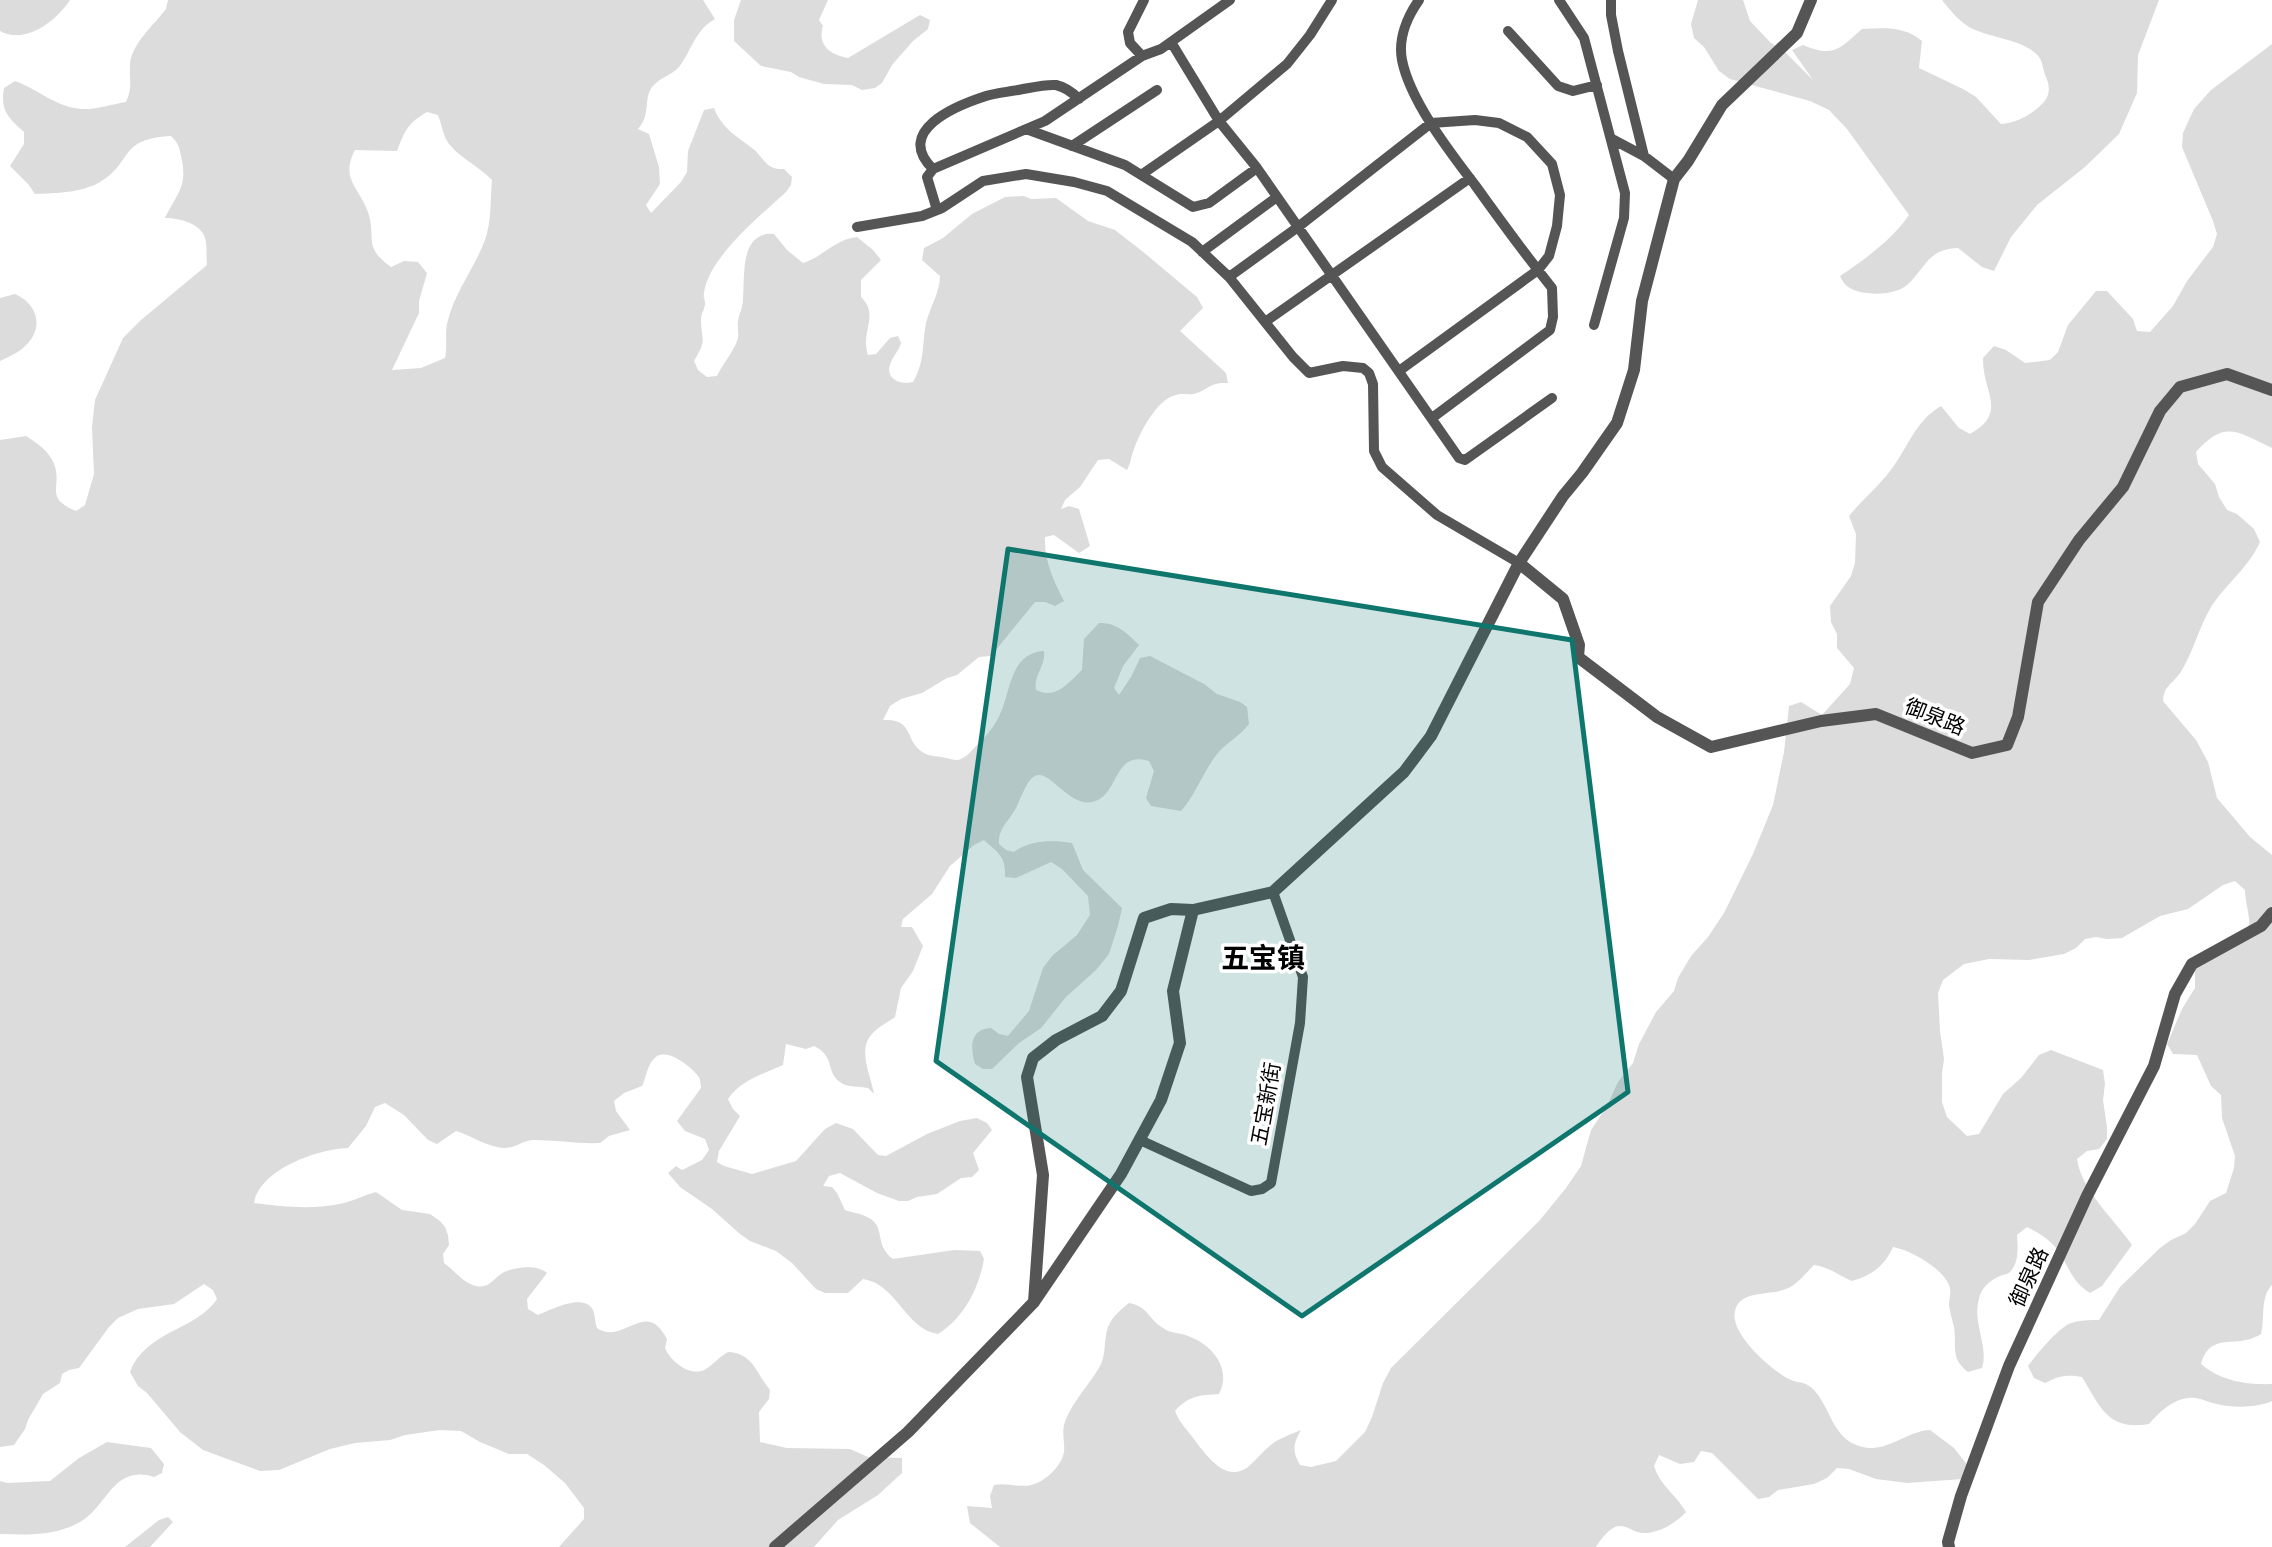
<svg xmlns="http://www.w3.org/2000/svg" width="2272" height="1547" font-family="'Nunito Sans','Noto Sans SC',sans-serif">
<rect width="100%" height="100%" fill="#fff"/>
<!-- green -->
<path fill="#dcdcdc" fill-rule="evenodd" d="M0,0H70C56,21 26,45 0,31Z
M168,0H703L715,19C695,30 692,50 679,67C672,75 659,78 652,87C643,100 651,115 638,129L649,134L659,167L660,184L646,205L651,213L681,182L687,172L688,151L704,110L714,108C721,127 736,136 752,148C764,157 765,170 784,169L792,177L791,185L786,192C761,215 708,258 704,293C703,301 705,296 705,304C705,309 701,313 701,319C701,342 708,337 694,361L698,370L707,377L717,376C721,367 738,345 738,337C739,332 737,326 738,321C739,314 743,307 743,299C745,277 739,231 774,234L787,250L803,263C823,257 835,239 857,237L873,250L881,260L861,280V297C880,315 860,331 868,355L876,354L890,338L898,336L901,343C899,351 892,357 890,365C885,380 903,385 913,382C925,362 922,344 926,323C930,307 940,292 940,276L922,260L924,248L943,238L972,214L1005,197L1024,196L1031,199L1056,198L1088,221L1115,230L1142,251L1197,297L1203,308L1180,331L1226,373L1228,383C1208,382 1208,391 1193,394C1187,395 1182,393 1176,395C1157,399 1140,432 1134,449C1131,456 1131,463 1127,470L1109,459L1098,460L1080,487L1065,500L1061,509L1069,506L1079,509L1090,546L1079,553L1054,535L1045,537C1044,560 1053,580 1064,601L1055,606L1045,602H1035L991,656L979,657L957,675L947,678L922,693L901,699L890,706L883,720C916,718 903,743 926,754C930,756 937,756 942,757C948,758 953,760 958,760C966,758 970,752 975,747C985,738 996,725 1001,712C1011,688 1011,653 1044,651C1046,666 1033,675 1036,690C1056,700 1068,683 1082,670L1084,639L1099,623C1116,622 1127,633 1139,645L1123,666L1114,688L1119,695L1131,677L1140,658L1150,656L1204,684L1217,694L1240,702L1247,707L1249,724C1240,736 1226,743 1217,754C1203,772 1196,794 1181,811L1151,806L1146,798L1154,771L1149,761C1115,751 1119,789 1098,800C1070,814 1048,762 1032,778C1027,782 1020,799 1017,806C1010,821 998,827 999,844L1006,850L1014,852C1030,840 1053,840 1072,843L1083,870L1122,908L1118,926L1109,954L1096,970L1066,997L1041,1028L1019,1043L992,1069H983L975,1064C970,1047 970,1029 991,1028L999,1034L1008,1036L1029,1011L1043,968L1052,956L1077,935L1090,915L1088,896L1062,869L1051,862L1016,878L1005,877C1006,856 998,853 984,840L974,845L950,866L932,894L903,919L901,927H912L923,946L913,971L901,988L895,1017C888,1022 878,1027 872,1034C857,1050 871,1075 874,1094L868,1088C859,1086 847,1088 840,1082C825,1071 836,1057 814,1046L806,1049L786,1044L783,1065C763,1074 741,1080 728,1099L733,1109L740,1116L719,1151L717,1162L724,1166L752,1174L796,1161L825,1129L836,1123L853,1129L878,1155L886,1156L927,1134L960,1121L977,1118L987,1123L992,1130L973,1153L979,1170L972,1177L961,1178L937,1194L917,1197L908,1201H899L877,1193L840,1173L829,1176L823,1186L832,1187L837,1193L845,1210C852,1213 861,1213 867,1217C887,1226 873,1244 893,1259L954,1250L980,1251L984,1259C979,1288 964,1318 938,1334C905,1329 897,1284 863,1279L848,1293H825L816,1289L792,1263L776,1251L750,1241L740,1234L712,1209L680,1187L668,1173L676,1166L682,1170L702,1160L709,1150L705,1139L685,1131L677,1121L701,1088C701,1085 700,1079 699,1077C692,1067 669,1049 657,1056C647,1063 647,1076 642,1086L624,1093L614,1101L616,1111L630,1130L609,1136L600,1143C578,1144 556,1140 534,1140C521,1140 515,1151 497,1147C482,1144 470,1135 456,1131L437,1144L428,1140L404,1115L385,1103L375,1107L366,1126L348,1148C318,1149 260,1169 254,1203C285,1207 313,1210 344,1203C355,1200 365,1195 376,1192L402,1210L430,1214L440,1221L445,1227L448,1235L449,1245L443,1254L444,1263C454,1270 463,1283 476,1286C490,1289 493,1278 504,1272C516,1267 537,1264 547,1273L527,1299L528,1309L538,1315C550,1310 584,1292 593,1310C595,1314 595,1323 597,1328C624,1346 645,1297 667,1339L665,1348C671,1362 691,1378 706,1369C714,1364 720,1356 728,1352C753,1353 756,1373 770,1390L769,1399L759,1412L760,1442L787,1448L850,1449L868,1457L902,1458V1473L878,1495L838,1520L814,1547H559L584,1519V1508L565,1483L544,1465L527,1454H509L480,1442L461,1431L440,1430L405,1435L390,1440L355,1443L330,1449L279,1470L260,1471L203,1450L180,1432L147,1393L138,1386L130,1372C145,1331 197,1330 217,1299L213,1290L204,1284L174,1304L138,1309L118,1318L109,1327L79,1368L69,1370L62,1374L60,1383L43,1394L28,1420L25,1429L14,1445L0,1447V440L26,436C37,443 49,451 54,464C63,487 43,497 76,511L85,505L94,474L92,427L95,400L123,338L141,320L207,265C206,258 207,250 206,242C204,224 180,218 165,218C178,192 188,186 181,156C179,146 178,143 171,136C117,139 134,162 100,182C81,193 56,193 35,194L28,184L10,166L24,144V132C8,117 0,111 4,88L15,81C37,89 58,108 82,109C96,110 112,104 126,102C133,86 129,80 130,64C132,43 154,25 166,9ZM427,112L438,115C441,122 442,130 445,137C453,155 478,165 492,180C490,200 492,220 485,240C475,267 455,292 448,320C444,333 448,345 445,358L421,368L392,370L419,313V301L427,273L418,262L404,261L391,267C362,246 377,239 368,212C359,187 340,179 355,150L397,151C405,130 408,123 427,112Z
M741,0H828L819,20L823,26C817,45 830,55 848,58L920,15L930,20L928,29L913,41L892,65L882,83L875,88L862,90L852,85L824,84L799,77L791,72L761,66L734,41V20Z
M1698,0H1743L1750,21L1770,42L1786,53L1813,80L1792,50L1803,45C1834,58 1839,49 1862,29C1885,28 1904,26 1922,41L1919,68L1963,89L1976,97L2001,124C2017,123 2033,114 2044,102C2050,95 2050,86 2046,77C2043,71 2043,62 2039,57C2025,39 1988,38 1969,27C1958,20 1950,10 1942,0H2159L2138,55L2137,93L2119,134L2085,167L2037,205L2011,237L1994,271L1982,267L1958,248C1927,249 1926,268 1907,285C1895,296 1863,296 1850,288C1845,286 1842,280 1840,276C1864,260 1893,239 1909,215L1847,129L1829,110L1810,101L1730,79L1719,71L1704,47L1694,38L1691,24Z
M2272,44V448C2238,432 2225,419 2196,452L2198,464L2215,484L2219,497L2227,510L2237,514L2254,529L2260,542C2249,567 2226,584 2211,607C2199,627 2194,650 2182,670C2173,685 2164,684 2163,701L2196,740L2208,762L2217,798L2250,837L2272,855V1285C2260,1297 2265,1318 2261,1334C2236,1350 2211,1330 2201,1364C2221,1381 2246,1385 2272,1384V1401C2257,1408 2233,1408 2217,1404C2210,1403 2203,1399 2196,1398C2177,1395 2160,1411 2149,1424C2107,1431 2100,1406 2082,1377C2067,1374 2058,1376 2045,1383L2034,1378L2028,1366C2037,1354 2058,1328 2071,1323C2081,1320 2089,1320 2099,1320L2120,1287L2160,1248L2171,1240L2186,1233L2195,1224L2210,1201L2226,1193L2234,1168L2235,1156L2222,1118L2221,1095L2211,1086L2197,1055L2173,1054L2167,1044L2182,1009L2195,988V964C2209,955 2245,940 2249,924C2250,916 2245,901 2245,890L2235,881L2223,885L2188,909L2160,916L2122,938L2107,939L2096,937L2085,939L2076,948L2064,954L2029,960L1989,959L1964,964L1943,980L1938,993L1940,1031L1944,1059L1942,1073V1102L1947,1117L1967,1136L1979,1134L2003,1094L2021,1078L2039,1055L2051,1050L2103,1070L2105,1084L2103,1100L2107,1127V1139L2099,1149L2087,1151L2077,1159C2081,1190 2115,1220 2132,1245L2102,1286L2090,1293C2072,1282 2070,1269 2059,1252C2052,1241 2039,1233 2027,1227L2017,1235C2018,1247 2019,1263 2010,1272C2008,1274 2002,1275 2000,1276C1990,1280 1981,1288 1979,1299C1972,1323 1989,1346 1982,1368L1968,1372C1950,1358 1957,1347 1954,1327C1952,1319 1950,1313 1949,1305C1949,1300 1951,1293 1950,1288C1946,1270 1911,1250 1893,1247C1884,1266 1873,1275 1852,1281C1838,1275 1829,1267 1814,1265C1806,1273 1797,1285 1786,1289C1770,1296 1740,1289 1735,1311C1729,1333 1771,1370 1789,1379C1799,1384 1803,1380 1813,1389C1829,1405 1832,1434 1854,1444C1883,1458 1904,1431 1930,1430L1954,1448L1972,1471L1963,1479L1907,1483L1876,1479L1849,1469L1837,1468L1827,1478L1814,1484L1778,1490L1769,1497L1758,1499L1712,1453L1701,1451L1694,1462L1680,1464L1659,1455L1654,1466C1661,1487 1675,1493 1686,1512C1676,1524 1652,1537 1637,1532C1629,1529 1623,1524 1615,1527C1607,1531 1600,1540 1596,1547H1000L970,1523L967,1506L992,1508L990,1496L994,1485C1011,1482 1025,1491 1041,1481C1051,1475 1062,1464 1064,1452C1065,1443 1062,1434 1064,1425C1071,1402 1090,1385 1101,1364C1107,1351 1103,1334 1110,1323C1114,1315 1122,1309 1129,1303C1149,1307 1148,1319 1163,1328C1171,1334 1179,1332 1188,1336C1213,1345 1232,1369 1219,1394C1200,1395 1188,1396 1175,1411C1180,1424 1188,1430 1196,1442C1208,1457 1226,1483 1248,1467C1256,1460 1263,1451 1272,1444C1280,1438 1292,1434 1301,1430C1293,1444 1292,1451 1300,1465L1311,1467L1336,1461L1365,1432L1372,1417L1383,1383L1391,1368L1540,1220L1566,1188L1581,1166L1591,1130L1607,1106L1618,1082L1633,1063L1639,1044L1656,1012L1674,991L1678,978L1691,956L1708,937L1724,913L1753,854L1773,805L1784,752L1789,706L1801,702L1822,715L1850,684L1854,668L1837,648V634L1831,622L1830,606L1851,576L1855,563L1856,534L1849,516C1862,500 1878,487 1890,471C1908,448 1915,421 1941,406L1959,428L1970,434C2009,412 1982,392 1983,358L1994,346L2006,350L2025,363L2050,360L2058,352L2068,325L2096,291H2107L2133,319L2137,331L2150,332L2173,306L2187,281L2213,247L2217,234L2213,221L2182,147L2183,133L2194,109L2211,90Z
M15,294C38,304 45,329 24,347C18,353 8,357 0,361V298Z
M107,1442L151,1448L164,1464L162,1473L154,1477C113,1464 108,1506 80,1522C55,1536 28,1535 0,1534V1481L7,1483L50,1481L79,1458Z
M168,1517L173,1522L150,1547H125L159,1520Z"/>
<g fill="none" stroke-linecap="round" stroke-linejoin="round">
<!-- minor -->
<path stroke="#555" stroke-width="10" d="M1419,0C1407,17 1398,39 1402,60C1410,101 1450,152 1475,185C1500,220 1525,254 1552,288L1553,317L1550,330L1432,418
M1559,0L1584,38L1625,193L1624,218L1594,325
M1611,0V15L1618,51L1644,156
M1508,31L1558,86L1573,91L1597,85
M1171,42L1219,121L1257,168L1459,458L1465,460L1552,398
M1142,56L1130,43L1128,32L1144,0
M1026,129L1125,165L1193,207L1209,203L1257,168
M1612,139L1644,156L1674,179
M1072,146L1157,90
M933,169C894,131 955,106 986,96C996,93 1008,92 1018,90C1030,88 1045,84 1056,85C1065,87 1073,93 1079,99
M1141,175L1219,121L1287,64L1310,35L1332,0
M937,210L927,177L933,169L1045,121L1142,56L1161,49L1230,0
M857,227L922,216L942,208L983,181L1026,174L1074,182L1107,191L1192,242L1229,277L1293,357L1309,373L1343,366L1363,368L1369,373L1373,384L1374,451L1382,467L1437,515L1519,563
M1202,252L1277,197
M1229,277L1298,227L1431,123L1475,120L1499,123L1527,137L1552,164L1560,195L1557,226L1549,256L1538,270L1399,371
M1265,322L1470,178
M1140,1140L1251,1191L1262,1189L1271,1183L1300,1023L1303,977L1273,892"/>
<!-- tertiary -->
<path stroke="#555" stroke-width="12" d="M1519,563L1563,599L1579,645L1578,657L1657,717L1711,747L1821,721L1876,714L1972,753L2007,745L2018,717L2038,602L2079,540L2123,487L2160,411L2180,387L2227,374L2272,390
M1034,1302L1121,1174L1161,1100L1180,1043L1173,991L1193,910
M775,1547L908,1432L1034,1302L1043,1175L1027,1077L1033,1058L1056,1040L1102,1016L1121,991L1144,918L1171,909L1193,910L1273,892L1404,772L1431,736L1519,563L1563,496L1582,473L1617,423L1634,370L1642,301L1674,179L1688,161L1722,105L1797,33L1811,0
M1949,1547L1948,1542L1961,1496L2009,1366L2087,1196L2154,1066L2175,994L2192,964L2261,926L2272,913"/>
</g>
<!-- marked area -->
<path fill="#0f766e" fill-opacity="0.2" stroke="#0f766e" stroke-width="5" stroke-linejoin="round" d="M1008,549L1572,640L1628,1092L1302,1316L936,1061Z"/>
<g text-anchor="middle" stroke-width="7" stroke-linejoin="round" paint-order="stroke">
<!-- street labels -->
<g font-size="21" fill="#000" stroke="#fff">
<text transform="translate(1935 717) rotate(22)" y="7">御泉路</text>
<text transform="translate(1266 1104) rotate(-80)" y="7">五宝新街</text>
<text transform="translate(2029 1277) rotate(-65)" y="7">御泉路</text>
</g>
<!-- district labels -->
<g font-size="28" font-weight="bold" fill="#000" stroke="#fff">
<text x="1263" y="968">五宝镇</text>
</g>
</g>
</svg>
